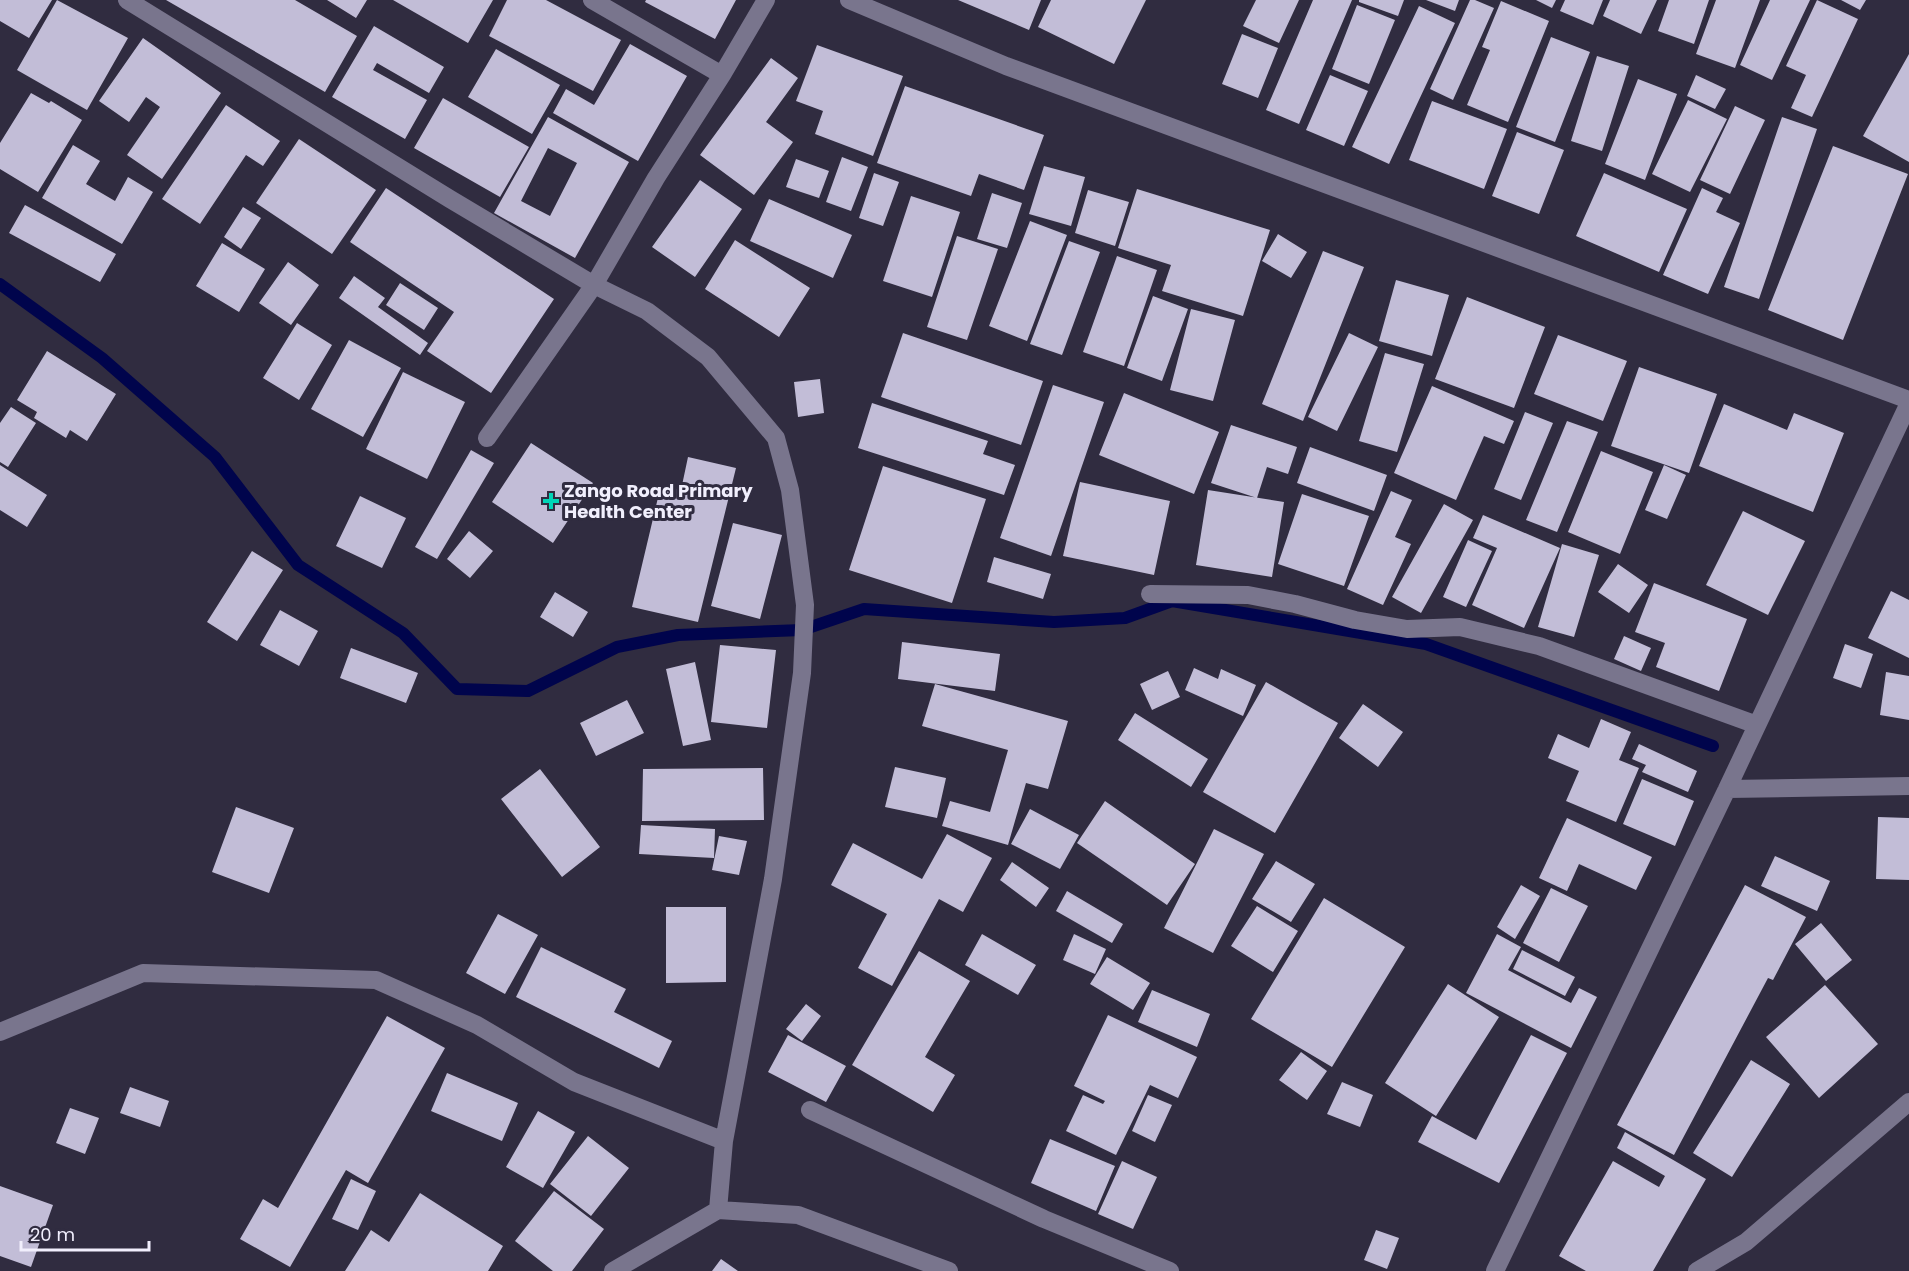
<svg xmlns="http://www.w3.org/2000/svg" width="1909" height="1271" font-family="Poppins,sans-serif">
<rect width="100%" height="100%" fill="#302c40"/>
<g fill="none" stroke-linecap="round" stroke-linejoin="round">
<!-- stream -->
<path stroke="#00044c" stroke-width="12" d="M0,284L102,358L215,457L298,565L403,633L457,689L528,691L617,647L678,635L802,630L864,609L1054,622L1125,618L1172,601L1426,644L1713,746"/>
</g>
<!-- building -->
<path fill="#c2bdd7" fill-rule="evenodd" d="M0,0H52L29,38L0,21Z
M57,0L128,38L87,110L17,70Z
M166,0H295L357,36L325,92Z
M327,0H367L356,18Z
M393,0H493L468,43Z
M507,0H546L621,40L593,91L489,36Z
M646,0H736L715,39L645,2Z
M958,0H1041L1029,30Z
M1051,0H1146L1114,64L1038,27Z
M1256,0H1299L1279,43L1243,26Z
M1313,0H1352L1299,124L1266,110Z
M1359,0H1404L1398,16L1359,2Z
M1426,0H1459L1455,11Z
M1470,0H1475L1494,8L1453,100L1430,89Z
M1536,0H1556L1552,8Z
M1565,0H1603L1593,25L1560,11Z
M1610,0H1657L1641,34L1603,16Z
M1669,0H1709L1694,44L1658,31Z
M1716,0H1760L1735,68L1696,54Z
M1770,0H1810L1772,80L1740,65Z
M1817,0L1858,19L1812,117L1791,108L1806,75L1786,66Z
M1841,0H1866L1860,10Z
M1501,1L1549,21L1508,122L1467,105L1490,50L1482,47Z
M1357,5L1395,20L1369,84L1332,69Z
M1419,6L1455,23L1389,164L1352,147Z
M374,26L444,67L429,93L377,63L373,70L427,100L405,139L332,97Z
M1242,34L1278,48L1258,98L1222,84Z
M1551,37L1590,52L1555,142L1516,127Z
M143,38L221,93L162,179L127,155L160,107L146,97L129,122L99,101Z
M630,44L687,76L638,161L553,113L566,89L594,105Z
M817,45L903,76L873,156L815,134L823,111L796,101Z
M496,49L560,85L532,134L468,97Z
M1909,54V162L1863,136Z
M1597,56L1629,66L1602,151L1571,141Z
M771,58L798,78L766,122L793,142L754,195L700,155Z
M1330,75L1368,91L1344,146L1306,130Z
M1696,75L1726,89L1715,109L1687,96Z
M1638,79L1677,94L1645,180L1605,164Z
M905,86L1044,135L1024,190L979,174L971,196L877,163Z
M31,93L49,103L51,101L82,120L38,192L0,169V143Z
M443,98L529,147L500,197L414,148Z
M1688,100L1727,119L1690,192L1652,174Z
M1432,101L1507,129L1484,189L1409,160Z
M226,105L280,141L263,166L246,155L200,224L162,199Z
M1735,106L1765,120L1730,194L1700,180Z
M548,117L629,162L575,258L494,213ZM548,148L577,163L550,216L521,201Z
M1782,117L1817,129L1759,299L1724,287Z
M1517,132L1564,150L1539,214L1492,196Z
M299,139L376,190L332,254L256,203Z
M73,145L100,161L86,184L115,201L128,177L153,192L122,244L42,198Z
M1833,146L1908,174L1843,340L1768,310Z
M842,157L868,167L851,211L826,202Z
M796,159L829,171L819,198L786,187Z
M1044,166L1085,177L1071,226L1029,214Z
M874,173L899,182L883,226L859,218Z
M1604,173L1687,209L1659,272L1576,236Z
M700,180L742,209L695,277L652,247Z
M386,188L554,299L491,393L427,351L454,312L350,242Z
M1702,188L1723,198L1716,212L1740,223L1708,294L1663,275Z
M1137,189L1270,230L1243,316L1162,291L1171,265L1118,248Z
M1088,190L1129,202L1115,246L1075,233Z
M992,193L1022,203L1007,248L977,239Z
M911,196L960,212L932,297L883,281Z
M769,199L852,235L833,278L750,241Z
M25,205L116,254L100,282L9,233Z
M243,207L261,218L241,249L224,237Z
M1030,221L1067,235L1027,341L989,326Z
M1278,234L1307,252L1291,278L1262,261Z
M957,236L998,249L967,340L927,327Z
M735,240L810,288L779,337L705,289Z
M1069,241L1100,252L1062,355L1030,344Z
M222,243L265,269L239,312L196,286Z
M1323,251L1364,267L1303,421L1262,404Z
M1117,256L1157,270L1124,366L1083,352Z
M288,262L319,285L291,325L259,303Z
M354,276L385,298L378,307L428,343L420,355L339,298Z
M1396,280L1449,295L1432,356L1379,341Z
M400,283L438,308L424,330L386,305Z
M1153,296L1188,309L1162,381L1127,368Z
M1467,297L1545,327L1514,408L1435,379Z
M1191,309L1235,320L1213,401L1170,390Z
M297,323L332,345L299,400L263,378Z
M903,333L1043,381L1021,445L881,397Z
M1349,333L1378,347L1337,431L1308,417Z
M1558,335L1627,361L1603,421L1534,394Z
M349,340L401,368L363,437L311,409Z
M47,351L116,394L87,441L70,430L66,438L34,418L37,412L17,400Z
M1385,353L1424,364L1397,452L1359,441Z
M1639,367L1717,394L1689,473L1611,446Z
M403,372L465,402L427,479L366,449Z
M820,379L824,413L798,417L794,382Z
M1053,385L1104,402L1051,556L1000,538Z
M1432,386L1514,421L1504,444L1484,436L1456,500L1394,473Z
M1124,393L1219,432L1194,494L1099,455Z
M872,403L988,441L983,454L1015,465L1004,495L858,448Z
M1724,404L1787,430L1794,413L1844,433L1813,512L1699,466Z
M11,407L36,423L8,467L0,462V423Z
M1525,412L1553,423L1521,500L1494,489Z
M1567,421L1598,432L1557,532L1526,520Z
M1231,425L1297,447L1288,474L1267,467L1257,498L1211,483Z
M531,443L593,483L553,543L492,502Z
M1310,447L1387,475L1374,511L1297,483Z
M471,450L494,463L437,559L415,547Z
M1601,451L1653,472L1620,554L1568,532Z
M688,457L736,468L698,622L632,607L661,485L681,490Z
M0,465L47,495L27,527L0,510Z
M1664,465L1686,475L1667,519L1645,510Z
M883,466L986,499L952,603L849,570Z
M1080,482L1170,501L1154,575L1063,556Z
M1208,490L1284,502L1272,577L1196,565Z
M1391,491L1412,500L1395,537L1411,544L1383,605L1347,589Z
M1302,494L1369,516L1344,586L1278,564Z
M360,496L406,518L382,568L336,546Z
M1444,504L1473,520L1421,613L1392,597Z
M1743,511L1805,541L1768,615L1706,585Z
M1483,515L1560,548L1524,628L1472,605L1497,548L1473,538Z
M733,523L782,535L760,619L711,606Z
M469,531L493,551L470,578L447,559Z
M1468,540L1492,551L1466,607L1443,597Z
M1562,544L1599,555L1574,637L1538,627Z
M252,551L283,570L237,641L207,622Z
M994,557L1051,574L1043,599L987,582Z
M1618,564L1648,585L1629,613L1598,592Z
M1654,583L1747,619L1719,691L1656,667L1665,643L1635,632Z
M1891,591L1909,600V658L1868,638Z
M555,592L588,612L573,637L540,617Z
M280,610L318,631L299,666L260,645Z
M1624,636L1651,648L1641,671L1614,659Z
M902,642L1000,654L995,691L898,679Z
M1845,644L1873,654L1861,688L1833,678Z
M720,645L776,650L767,728L711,722Z
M351,648L418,673L406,703L340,678Z
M695,662L711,740L683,746L666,669Z
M1194,668L1218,679L1221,669L1256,685L1243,716L1185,690Z
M1168,671L1180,697L1152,710L1140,684Z
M1886,672L1909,676V720L1880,715Z
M1266,682L1338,723L1275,833L1203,792Z
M935,684L1068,721L1048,789L1026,783L1008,845L942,826L950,801L990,812L1008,750L922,726Z
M627,700L644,733L596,756L580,723Z
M1363,704L1403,732L1378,767L1339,738Z
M1135,713L1208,759L1191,787L1118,740Z
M1601,719L1631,732L1619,760L1639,768L1616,822L1566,801L1579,771L1548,758L1558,734L1589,748Z
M1639,744L1697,771L1688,792L1642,772L1646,765L1632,759Z
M895,767L946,778L937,818L885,807Z
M763,768L764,820L642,821L643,769Z
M540,769L600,847L562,877L501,799Z
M1642,779L1694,801L1675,846L1623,824Z
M1105,801L1195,864L1167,905L1077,843Z
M236,807L294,828L269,893L212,872Z
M1030,809L1079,835L1060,869L1011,844Z
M1878,817L1909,818V880L1876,879Z
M1567,818L1652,857L1636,890L1579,864L1567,891L1539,878Z
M641,825L715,829L714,858L639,854Z
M1214,829L1264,854L1213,953L1164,928Z
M947,834L992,858L963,912L939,899L892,986L858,968L887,914L831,885L853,843L922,879Z
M719,836L747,841L739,875L712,870Z
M1775,856L1830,881L1817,911L1761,886Z
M1276,861L1315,884L1291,922L1252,899Z
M1012,862L1049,888L1036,907L1000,880Z
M1521,885L1540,896L1515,939L1497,927Z
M1745,885L1806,917L1773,980L1768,978L1674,1155L1617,1125Z
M1551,888L1588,906L1559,962L1523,943Z
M1067,891L1123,924L1112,943L1056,911Z
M1324,898L1405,947L1332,1067L1251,1019Z
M1257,906L1298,931L1273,972L1231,946Z
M666,907H726V982L666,983Z
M498,914L538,935L505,994L466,973Z
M1821,923L1852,960L1826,981L1795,944Z
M982,934L1036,965L1018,995L965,965Z
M1074,934L1106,949L1095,974L1063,960Z
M1497,934L1521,947L1508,970L1571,1003L1579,988L1597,997L1571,1048L1466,993Z
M541,947L626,989L614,1012L672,1041L659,1068L516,997Z
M1522,950L1575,977L1565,996L1513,969Z
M919,951L970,981L925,1057L955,1075L933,1112L852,1065Z
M1107,957L1150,983L1133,1010L1090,984Z
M1448,984L1499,1017L1436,1116L1385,1083Z
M1825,985L1878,1044L1819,1098L1766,1037Z
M1152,990L1210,1014L1197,1047L1138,1022Z
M806,1004L821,1016L802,1041L786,1029Z
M1108,1015L1197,1057L1178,1098L1150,1085L1116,1155L1066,1131L1083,1095L1103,1104L1105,1101L1074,1086Z
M387,1016L445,1048L368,1183L346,1170L290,1267L240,1239L263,1199L278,1208Z
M788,1035L846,1066L826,1102L768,1072Z
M1531,1035L1567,1053L1499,1183L1418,1142L1432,1116L1476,1140Z
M1301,1052L1327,1071L1307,1100L1279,1080Z
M1751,1060L1790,1084L1732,1177L1693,1153Z
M447,1073L518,1103L502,1141L431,1111Z
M1342,1082L1373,1095L1360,1127L1327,1114Z
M130,1087L169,1101L160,1127L120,1113Z
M1148,1095L1172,1105L1155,1142L1132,1131Z
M70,1108L99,1118L85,1154L56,1143Z
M538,1111L575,1132L543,1188L506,1167Z
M1625,1132L1706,1179L1653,1271H1586L1559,1256L1613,1161L1659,1187L1665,1176L1617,1148Z
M588,1136L629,1168L591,1216L550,1184Z
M1050,1139L1115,1166L1096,1211L1031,1183Z
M1122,1161L1157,1177L1133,1229L1098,1214Z
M351,1179L376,1191L358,1230L332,1219Z
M0,1186L53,1205L31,1267L0,1256Z
M554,1191L604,1229L572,1271H553L515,1241Z
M420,1193L503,1246L488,1271H345L371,1230L389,1242Z
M1376,1230L1399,1238L1387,1269L1364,1260Z
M721,1259L738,1271H712Z"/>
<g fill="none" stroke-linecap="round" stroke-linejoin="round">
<!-- minor -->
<path stroke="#79758d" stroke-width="18" d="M127,0L450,199L594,285L647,311L708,357L776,438L790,490L805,605L802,673L773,879L724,1141L718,1210
M592,0L722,75
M849,0L1006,66L1909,400
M487,438L594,285L656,178L722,75L766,0
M1150,594L1248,595L1295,604L1355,620L1407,629L1460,627L1539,646L1757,725
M1727,789L1909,786
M0,1032L143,973L376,980L477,1025L574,1082L724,1141
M810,1110L1044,1219L1170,1271
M613,1271L718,1210L798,1215L949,1271
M1495,1271L1727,789L1909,403
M1697,1271L1746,1242L1909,1102"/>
</g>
<!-- markers -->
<path fill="#00d5b7" stroke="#302c40" stroke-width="2" d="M548 492h6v6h6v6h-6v6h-6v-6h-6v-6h6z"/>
<g text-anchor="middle" stroke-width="6" stroke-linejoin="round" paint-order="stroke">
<!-- poi labels -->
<g font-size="18" font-weight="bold" fill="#f1effd" stroke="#302c40" text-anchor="start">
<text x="564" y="497">Zango Road Primary<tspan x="564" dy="21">Health Center</tspan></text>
</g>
</g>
<!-- scale -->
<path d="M21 1241v9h128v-9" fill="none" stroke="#f1effd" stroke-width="3"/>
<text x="30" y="1241" font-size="18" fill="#f1effd" stroke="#302c40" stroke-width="4.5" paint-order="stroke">20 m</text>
</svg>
